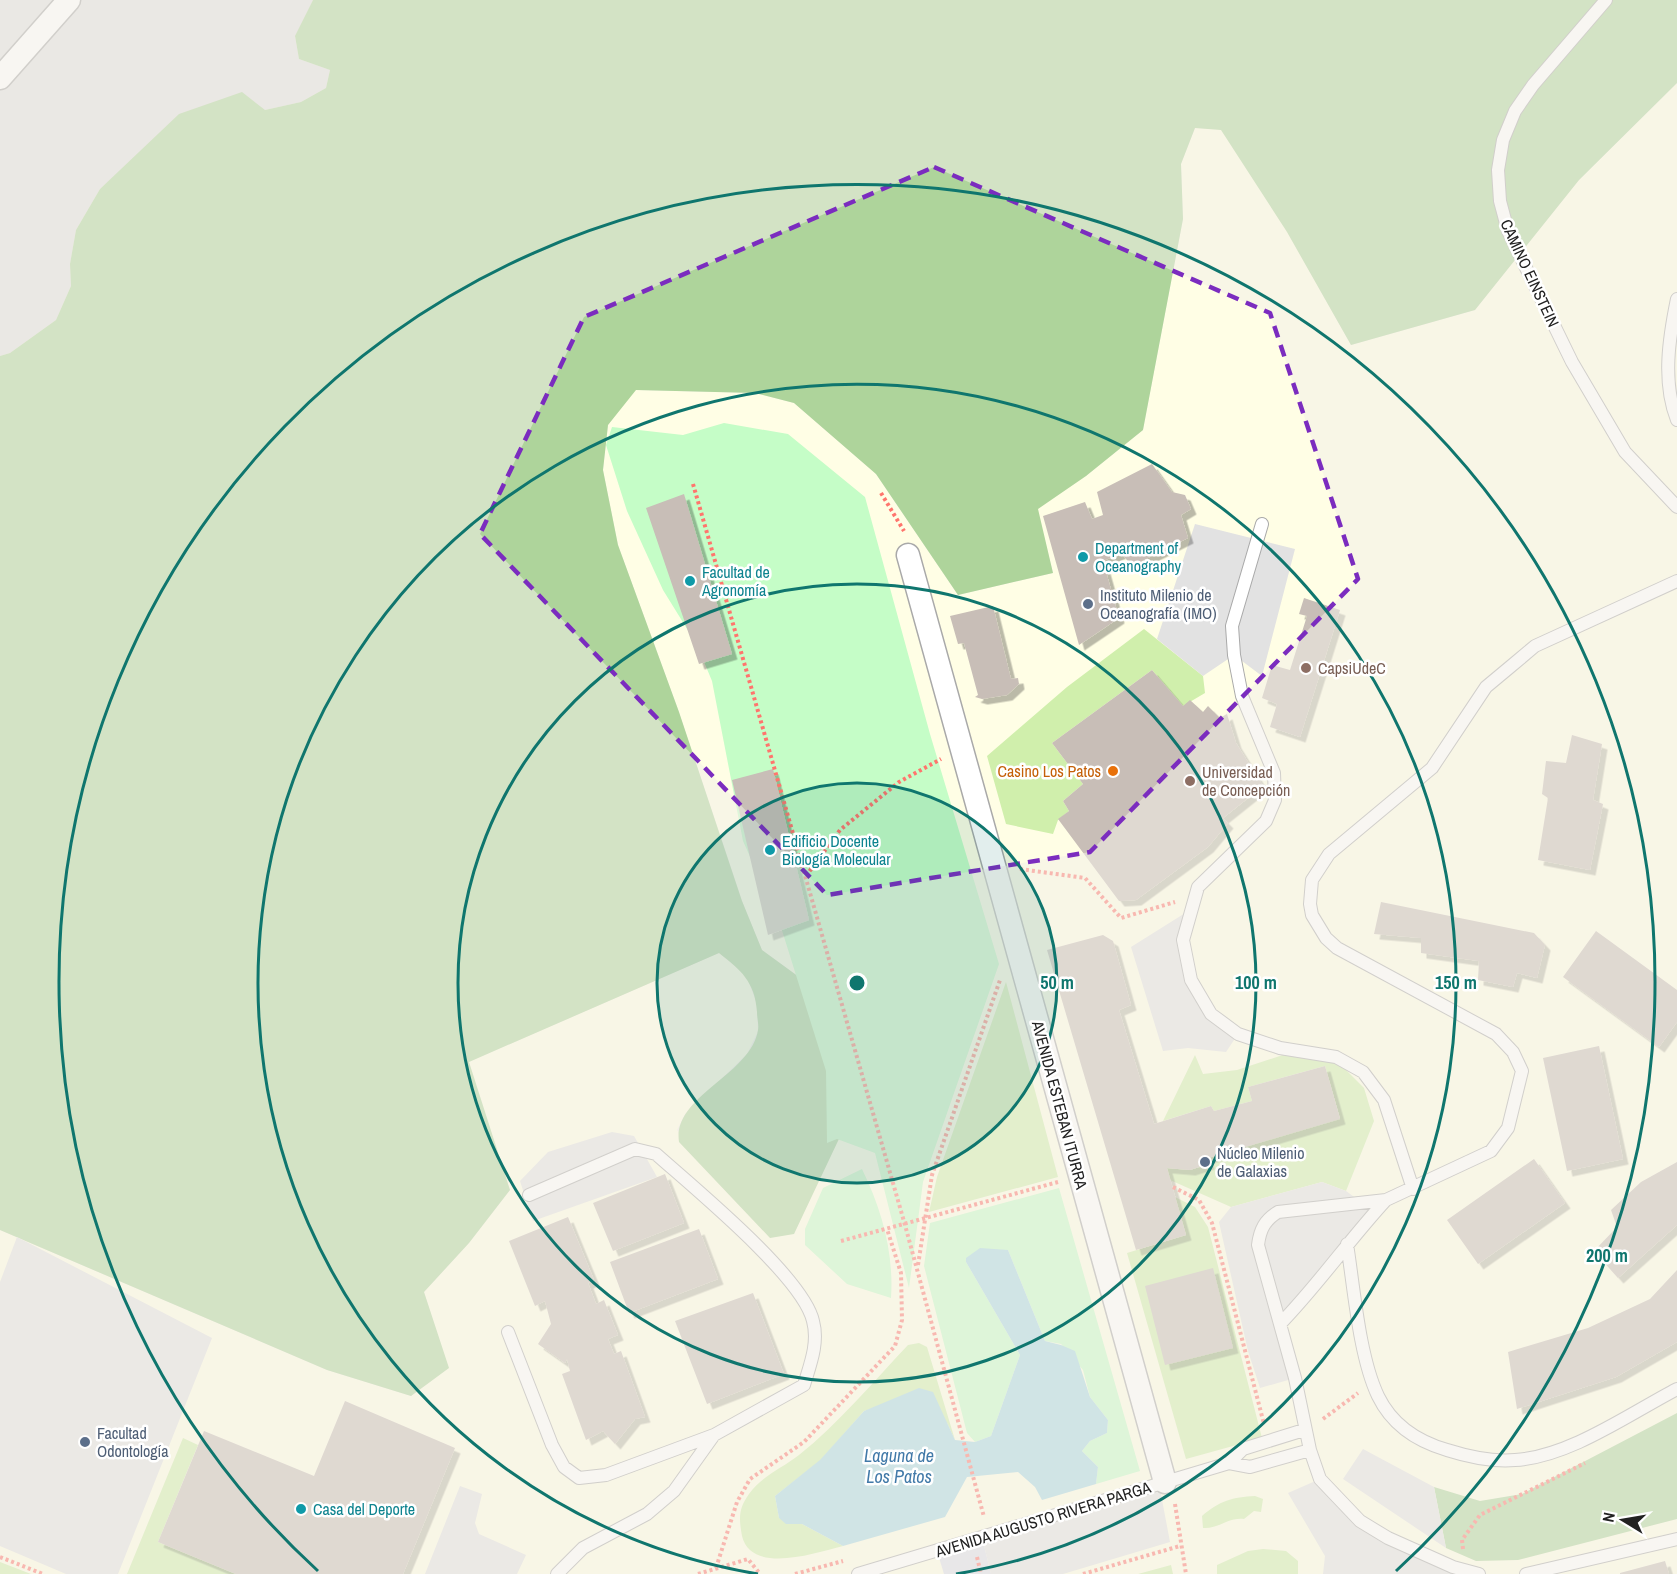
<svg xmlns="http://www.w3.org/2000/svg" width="1677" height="1574" font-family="'Archivo Narrow',sans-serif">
<defs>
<filter id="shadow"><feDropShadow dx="5.5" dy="5.5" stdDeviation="0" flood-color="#0004"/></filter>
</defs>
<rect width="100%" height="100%" fill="#f2efe8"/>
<!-- residential -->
<path fill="#e0dfdf" d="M0,0H313L295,37L299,59L330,70L326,88L301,102L265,110L136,157L100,189L76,230L70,264L71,286L56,320L10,353L0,356Z"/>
<!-- education -->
<path fill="#fffee5" d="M1677,83V1574H0V1230L327,1370L411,1396L448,1368L424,1292L469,1243L510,1190L468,1062L719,953L746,975L757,1004L758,1031L747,1054L685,1114L677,1130L794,1234L813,1191L810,985L762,950L742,901L679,712L618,545L603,470L608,425L635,390L755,393L794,403L876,474L958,595L1053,573L1037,509L1086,476L1143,430L1183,219L1181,164L1195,128L1221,129L1287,231L1351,345L1475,310L1579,180Z"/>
<!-- grass -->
<path fill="#d0efac" d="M1144,629L1203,676L1205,693L1183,706L1152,670L1052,743L1083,784L1063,801L1069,811L1058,820L1053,834L1006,824L987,756L1067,687Z
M1006,982L1058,1177L929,1212L937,1177Z
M1292,1052L1315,1056L1342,1066L1364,1088L1374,1121L1346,1191L1322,1182L1231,1207L1170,1180L1167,1168L1190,1170L1208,1164V1158L1340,1118L1325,1066L1248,1087L1252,1101L1214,1111L1211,1106L1163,1121L1195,1055L1203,1074L1237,1070Z
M1175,1197L1195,1207L1208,1227L1262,1438L1186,1459L1127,1253L1186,1235Z
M919,1343L927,1347L955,1440L947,1423L880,1406L864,1411L820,1461L775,1496L779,1518L802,1524L843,1546C813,1554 751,1574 742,1536C739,1519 738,1509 749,1494C763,1475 781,1469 799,1455C838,1424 873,1382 908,1345Z
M183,1438L198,1445L158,1542L236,1574H127Z
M1255,1496L1263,1499L1261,1512L1254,1511L1244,1519C1228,1517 1219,1529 1203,1528L1202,1516C1219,1501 1233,1497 1255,1496Z
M1263,1549L1286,1551L1298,1561V1574H1217V1565L1248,1551Z
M0,1562L31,1574H0Z
M1171,1565L1173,1574H1138Z"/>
<!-- forest -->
<path fill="#aed49b" d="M313,0H1677V83L1579,180L1475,310L1351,345L1287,232L1221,130L1195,128L1181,164L1183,219L1143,430L1086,476L1038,509L1053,573L958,595L876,474L794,403L755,393L636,390L608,425L603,470L618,545L679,712L742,901L762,950L810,985L855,1105L794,1234L770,1238L679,1142C672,1096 751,1075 758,1030C759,1025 757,1018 757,1012C755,982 741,970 719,953L469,1062L510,1190L469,1243L424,1292L449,1368L411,1396L327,1370L0,1230V356L10,353L56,320L71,286L70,264L76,230L100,189L179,114L242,92L265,110L301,102L326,88L330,70L299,59L295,36Z
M1677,1413V1519L1518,1560L1476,1561L1446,1548L1434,1487L1480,1501L1522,1494Z"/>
<!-- park -->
<path fill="#c5fdc7" d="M724,423L788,434L865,497L930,734L999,964L923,1182L909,1288L875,1153L837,1139L827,1143L826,1071L780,924L743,841L712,681L697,645L663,590L627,511L606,445L612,427L683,435Z
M862,1169C882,1210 894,1253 891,1298L847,1284L805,1245V1229L823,1188Z
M1059,1188L1140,1471L1096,1484L1098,1467L1082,1451L1090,1441L1107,1433L1108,1420L1090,1397L1083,1370L1061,1344L1045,1341L1008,1250L966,1262L1020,1355L991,1436L975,1442L967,1433L924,1266L930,1223Z"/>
<!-- parking -->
<path fill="#e2e2e2" d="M1195,524L1295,549L1262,676L1234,655L1203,676L1157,639Z
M1190,910L1183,940L1191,980L1211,1014L1238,1034L1226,1052L1188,1048L1163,1051L1131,947Z
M612,1132L634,1136L657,1177L533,1221L520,1181L548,1152Z
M1322,1182L1346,1191L1375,1212L1280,1324L1295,1378L1260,1388L1248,1351L1219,1222L1231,1207Z
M17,1237L212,1338L118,1574H66L0,1546V1282Z
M1363,1449L1434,1487L1446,1548L1343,1479Z
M1320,1479L1360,1521L1453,1567V1574H1323L1325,1556L1288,1493Z
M1159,1484L1170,1542L1063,1574H991L982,1537Z
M460,1486L482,1494L475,1523L479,1534L526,1555L517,1574H425Z"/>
<!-- plaza -->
<path fill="#dcdde9" d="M982,1537L991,1574H944L937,1551Z"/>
<!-- water -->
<path fill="#a7d7e2" d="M980,1248L1008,1250L1045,1341L1061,1345L1075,1351L1090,1397L1108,1420L1107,1433L1090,1441L1082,1451L1098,1467L1096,1484L1042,1500L1035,1487L1018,1472L967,1477L945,1517L843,1546L802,1524H786L779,1518L775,1496L820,1460L864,1411L919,1388L933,1392L955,1440L975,1442L991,1436L1020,1355L966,1262V1258Z"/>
<!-- building -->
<path fill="#c8beb7" filter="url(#shadow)" d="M1152,464L1172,492L1185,495L1191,509L1181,515L1188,538L1132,566L1121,553L1103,561L1119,618L1079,645L1043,516L1085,502L1092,519L1103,515L1097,492Z
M684,494L732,654L699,664L646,508Z
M1304,598L1340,610L1300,737L1270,727L1277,704L1262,698L1272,665L1290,670L1307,616L1299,614Z
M993,606L1011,679L1018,678L1019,684L1007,695L982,699L975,697L978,695L964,643L958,644L950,616Z
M1152,670L1183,706L1190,700L1203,712L1208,706L1220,718L1227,714L1236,743L1263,786L1223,818L1228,823L1208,847L1136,900L1119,901L1058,819L1069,811L1063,801L1083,784L1052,743Z
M1572,735L1602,744L1593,800L1603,804L1590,870L1538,860L1548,798L1542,794L1546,761L1566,763Z
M773,769L809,920L768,935L732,780Z
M1381,902L1534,933L1545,945L1537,978L1517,973L1513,987L1478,980L1479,961L1421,953V938L1374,934Z
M1596,931L1677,990V1022L1659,1047L1563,977Z
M1103,935L1113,941L1131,1005L1119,1010L1154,1124L1211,1106L1214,1111L1252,1101L1248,1087L1325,1066L1340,1119L1208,1158L1209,1164L1190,1170L1167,1168L1186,1235L1136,1250L1047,950Z
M1599,1046L1623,1159L1567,1171L1543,1058Z
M1534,1159L1565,1203L1478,1264L1447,1220Z
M1677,1162V1225L1618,1278L1594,1251L1617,1227L1611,1210L1641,1182Z
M665,1174L684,1223L613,1251L593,1203Z
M568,1217L594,1280L588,1283L596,1304L604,1300L618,1335L608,1339L614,1354L621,1351L645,1417L635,1419L615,1444L603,1431L586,1440L562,1374L570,1371L567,1359L565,1363L538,1344L551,1324L545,1301L535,1306L509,1241Z
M699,1229L718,1279L629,1313L610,1262Z
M1213,1268L1233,1348L1165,1365L1145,1286Z
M1677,1270V1342L1616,1377L1517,1409L1508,1352L1588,1328L1650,1299Z
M753,1293L784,1374L707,1404L675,1321Z
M345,1401L455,1448L403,1574H236L158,1542L204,1431L314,1476Z
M1665,1561L1669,1574H1620V1573Z"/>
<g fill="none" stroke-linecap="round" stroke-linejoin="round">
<defs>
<path id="lane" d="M1606,0L1533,85L1515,111L1503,140L1498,170L1500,201L1508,231L1572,362L1625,452L1677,507
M1677,299C1669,338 1662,382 1677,420
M1262,524L1232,626L1234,655L1242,696L1274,773L1275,800L1266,821L1198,887L1183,940L1191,980L1211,1014L1238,1034L1280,1048L1336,1057L1363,1072L1384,1100L1413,1189
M529,1195L635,1149L656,1154C693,1187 803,1277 813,1321C819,1343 810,1365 804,1385L714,1435
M1347,1244C1354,1288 1359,1356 1378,1396C1392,1425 1416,1441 1447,1450C1469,1457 1491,1462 1515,1460C1569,1457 1629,1414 1677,1389
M1280,1324C1318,1285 1349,1240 1386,1200
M508,1332L552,1445L564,1467L579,1478L606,1475L714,1435L674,1491L647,1514L583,1548L557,1574
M1229,1463L1243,1449L1304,1430
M858,1574L1229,1463L1250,1467L1310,1450
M1479,1574L1453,1567L1388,1538L1360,1521L1320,1479L1310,1450L1295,1378L1258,1245C1260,1229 1265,1220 1278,1212L1386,1200L1491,1151L1508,1128L1522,1071L1513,1052L1496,1034L1337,948L1326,938L1312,915L1310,904L1312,880L1329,854L1432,768L1486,687L1510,667L1535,646L1677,581
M1526,1574L1677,1539"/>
<path id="street" d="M0,78L69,0
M908,555L1165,1482"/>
</defs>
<!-- lane casing -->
<use href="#lane" stroke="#a9a9a9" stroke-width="14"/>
<!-- street casing -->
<use href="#street" stroke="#a9a9a9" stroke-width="25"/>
<!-- path -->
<path stroke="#ff756d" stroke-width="4" stroke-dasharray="3 3" stroke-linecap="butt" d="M693,484L905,1225L984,1517
M881,493L904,531
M1020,869L1085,878L1121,918L1175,902
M806,876L840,830L899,782L941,759
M1173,1187L1199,1200L1212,1223L1264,1424
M841,1241L1058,1182
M918,1265L932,1175L1000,980
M1323,1419L1358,1393
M1175,1504L1186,1574
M1463,1549L1462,1540L1480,1515L1585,1463
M0,1557L43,1574
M977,1557L981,1574
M716,1568L737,1502L750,1479L804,1442L895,1346L902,1320L901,1273L887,1229
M698,1574L748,1559L760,1574
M795,1574L843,1561
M1083,1574L1180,1546"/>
<!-- lane -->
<use href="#lane" stroke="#fff" stroke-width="12"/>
<!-- street -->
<use href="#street" stroke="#fff" stroke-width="22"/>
</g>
<!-- marked area -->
<path d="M0 0H1677V1574H0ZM934,167L1270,313L1358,579L1090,852L827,895L480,534L584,317Z" fill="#f2efe8" fill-opacity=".55" fill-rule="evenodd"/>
<path fill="none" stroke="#7b2cbf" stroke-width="4.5" stroke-dasharray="12 8" stroke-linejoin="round" d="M934,167L1270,313L1358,579L1090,852L827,895L480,534L584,317Z"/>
<!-- distance rings -->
<circle cx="857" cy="983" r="200" fill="#0f766e" fill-opacity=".12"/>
<g fill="none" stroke="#0f766e" stroke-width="3">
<circle cx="857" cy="983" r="200"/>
<circle cx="857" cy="983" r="399"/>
<path d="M758 1574A599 599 0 1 1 956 1574"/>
<path d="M318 1571A798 798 0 1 1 1396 1571"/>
</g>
<!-- markers -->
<g fill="#0f9aa8" stroke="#fff" stroke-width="2">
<circle cx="1083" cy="557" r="6"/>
<circle cx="690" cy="581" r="6"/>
<circle cx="770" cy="850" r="6"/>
<circle cx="301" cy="1509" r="6"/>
</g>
<g fill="#5c6f8a" stroke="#fff" stroke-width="2">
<circle cx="1088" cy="604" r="6"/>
<circle cx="1205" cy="1162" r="6"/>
<circle cx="85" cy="1442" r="6"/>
</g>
<g fill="#8d6e63" stroke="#fff" stroke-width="2">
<circle cx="1306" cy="668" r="6"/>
<circle cx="1190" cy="781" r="6"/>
</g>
<circle fill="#e8710a" stroke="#fff" stroke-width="2" cx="1113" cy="771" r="6"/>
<g text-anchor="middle" stroke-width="5" stroke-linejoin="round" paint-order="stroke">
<!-- street labels -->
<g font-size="16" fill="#222" stroke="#fff">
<text transform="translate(1530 273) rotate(65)" y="6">CAMINO EINSTEIN</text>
<text transform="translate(1060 1105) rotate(75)" y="6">AVENIDA ESTEBAN ITURRA</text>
<text transform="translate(1043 1519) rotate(-17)" y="6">AVENIDA AUGUSTO RIVERA PARGA</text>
</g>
<!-- culture labels -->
<g font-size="16" fill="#0d838f" stroke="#fff" text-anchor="start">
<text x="1095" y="554">Department of<tspan x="1095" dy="18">Oceanography</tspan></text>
<text x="702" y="578">Facultad de<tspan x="702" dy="18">Agronomía</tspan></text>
<text x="782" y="847">Edificio Docente<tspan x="782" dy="18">Biología Molecular</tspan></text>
<text x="313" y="1515">Casa del Deporte</text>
</g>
<!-- service labels -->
<g font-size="16" fill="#4e5e75" stroke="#fff" text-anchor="start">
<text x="1100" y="601">Instituto Milenio de<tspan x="1100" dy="18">Oceanografía (IMO)</tspan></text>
<text x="1217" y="1159">Núcleo Milenio<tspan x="1217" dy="18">de Galaxias</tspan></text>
<text x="97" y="1439">Facultad<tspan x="97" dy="18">Odontología</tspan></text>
</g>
<!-- education labels -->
<g font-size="16" fill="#785e54" stroke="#fff" text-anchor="start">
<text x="1318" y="674">CapsiUdeC</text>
<text x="1202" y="778">Universidad<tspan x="1202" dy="18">de Concepción</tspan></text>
</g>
<!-- food labels -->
<g font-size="16" fill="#c56008" stroke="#fff" text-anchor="end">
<text x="1101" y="777">Casino Los Patos</text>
</g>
<!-- water labels -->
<g font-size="18" font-style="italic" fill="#4179a8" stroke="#fff">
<text x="899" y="1462">Laguna de<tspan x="899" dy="21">Los Patos</tspan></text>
</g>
</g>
<circle cx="857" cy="983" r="9" fill="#0f766e" stroke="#fff" stroke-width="3"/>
<g font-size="18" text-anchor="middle" font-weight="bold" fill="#0f766e" stroke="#fff" stroke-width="5" stroke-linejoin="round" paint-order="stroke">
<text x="1057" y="989">50 m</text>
<text x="1256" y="989">100 m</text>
<text x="1456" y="989">150 m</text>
<text x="1607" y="1262">200 m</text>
</g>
<!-- north arrow -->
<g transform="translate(1623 1520) rotate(281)" stroke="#ffffff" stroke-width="4.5" paint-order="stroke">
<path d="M0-4.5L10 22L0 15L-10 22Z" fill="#222222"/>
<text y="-9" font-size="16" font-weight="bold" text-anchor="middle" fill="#222222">N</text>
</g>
</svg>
